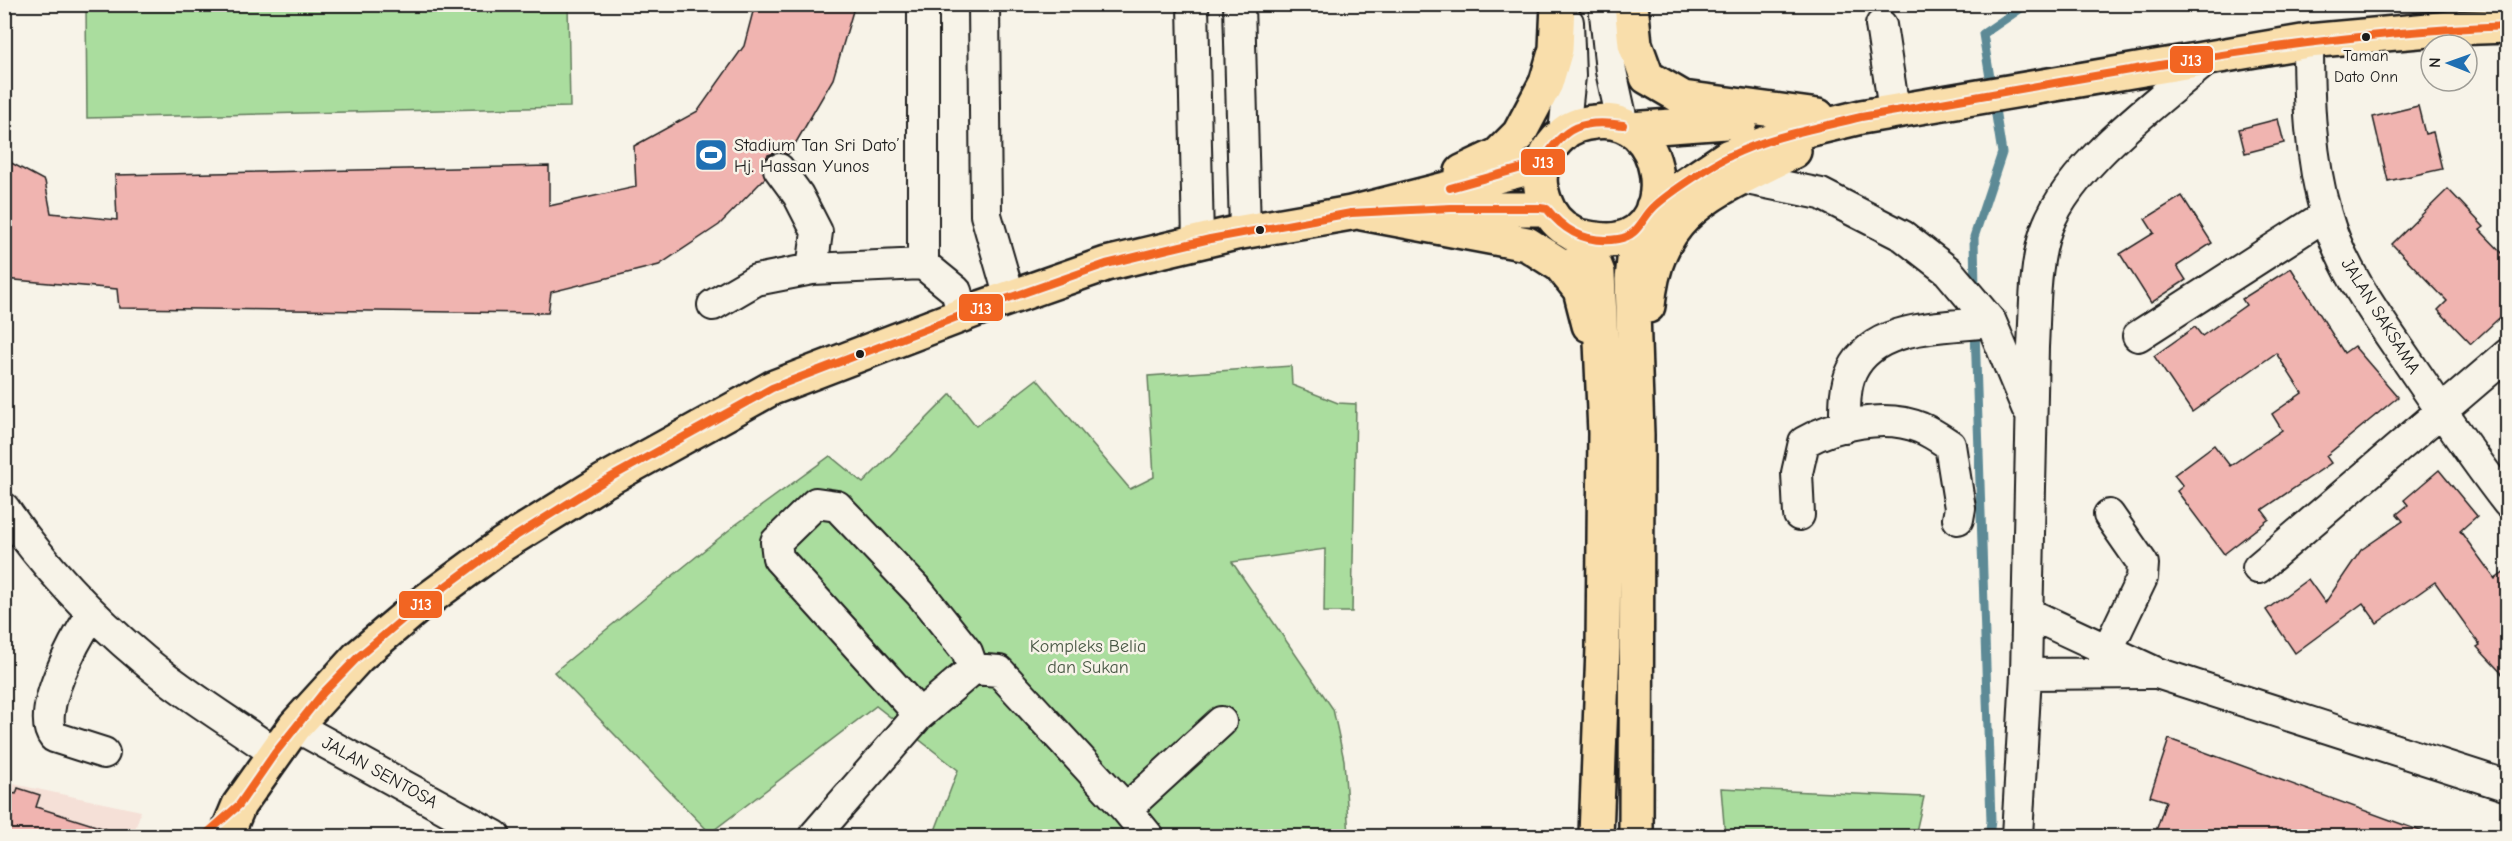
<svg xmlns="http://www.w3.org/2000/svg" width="2512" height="841" font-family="'Comic Neue',sans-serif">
<rect width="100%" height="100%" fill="#f7f3e8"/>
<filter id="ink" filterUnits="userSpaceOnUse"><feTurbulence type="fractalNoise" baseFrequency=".0167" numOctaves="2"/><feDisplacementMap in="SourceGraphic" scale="12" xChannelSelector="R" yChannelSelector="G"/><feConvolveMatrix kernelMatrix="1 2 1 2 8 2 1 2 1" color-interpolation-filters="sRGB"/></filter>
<g filter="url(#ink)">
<!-- built -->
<path fill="#f5e0d7" d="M4,782L141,811L133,836H5Z"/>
<!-- green -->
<path fill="#aadd9e" stroke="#637c5d" stroke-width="1.5" d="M86,5H568L570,107L87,118Z
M1291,366L1292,385L1338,403L1356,404L1352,612H1324L1325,549L1232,562L1333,709L1344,760L1349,836H933L958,770L876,706L710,833L554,672L734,526L830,456L863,483L951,394L976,426L1037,379L1130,489L1154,477L1148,376Z
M1721,788L1924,797L1915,836H1725Z"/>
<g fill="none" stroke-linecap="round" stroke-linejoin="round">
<!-- stream -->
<path stroke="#5d8a96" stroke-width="9" d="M1975,291L1974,237L2002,153L1983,34L2027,4
M1975,329L1991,821L1989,836"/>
</g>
<!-- building -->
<path fill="#f0b4b0" stroke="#1c1c1c" stroke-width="1.5" d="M755,4H855L833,79L791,151L788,154L778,152L768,155L763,163L765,178L719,225L659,265L551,292L548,313L119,308L117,289L4,279V159L45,181L51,213L117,220L115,175L549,166V206L636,187L634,146L698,111L744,46Z
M2418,106L2425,134L2433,132L2442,169L2388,181L2373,117Z
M2278,119L2284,143L2245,153L2239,129Z
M2448,189L2484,227L2480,230L2508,259V310L2471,344L2438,310L2447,301L2392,244Z
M2182,196L2212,243L2177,266L2186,280L2151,303L2120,254L2154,233L2145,219Z
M2291,268L2344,353L2354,346L2398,397L2326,456L2331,463L2262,510L2269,519L2224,554L2177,491L2183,486L2174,475L2214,445L2230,466L2282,430L2272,414L2302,393L2276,353L2192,412L2154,356L2195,327L2202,336L2246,305L2242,299Z
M2439,470L2477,516L2460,531L2495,579L2508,570V680L2477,647L2480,645L2435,582L2377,623L2363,603L2295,653L2266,610L2308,579L2325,603L2361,550L2403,521L2397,514L2408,505L2404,500Z
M2169,739L2426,833L2425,837H2154L2166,801L2150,796Z
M18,788L40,795L36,807L112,831L111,837H4V792L16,794Z"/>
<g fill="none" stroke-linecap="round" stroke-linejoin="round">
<defs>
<path id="minor" d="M923,4V264
M984,4L986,215L1010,298
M1193,4L1198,241
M1239,4L1245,231
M1604,4L1611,71L1623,125
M1881,25L1894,110
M2308,41C2308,98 2310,158 2326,214C2342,272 2382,323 2415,372C2445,416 2475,461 2508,503
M1564,132L1570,76L1568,22
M779,169L798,195L817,232L812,269
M1742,178L1821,194L1903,236L1948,271L1991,322L2027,408
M713,305L756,280L812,269L923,264L956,291L963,315
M2138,336L2326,215
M1845,427C1845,410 1844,387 1852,371C1875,323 1945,328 1991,322
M4,508C43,565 90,615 144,660C184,694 231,722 275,753
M1799,515L1797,473L1804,442C1836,424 1886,413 1921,428C1931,432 1941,439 1950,445L1960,508L1958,519
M2258,568L2508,354
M2028,613L2157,673L2508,786
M92,614C76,638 34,713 54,737L104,753
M2108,649L2142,578L2143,564L2109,515
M2026,674L2151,673
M918,716L973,669L999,671L1126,809L1221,722
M295,726L495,836
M1126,809L1148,836
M814,836L918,716L909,703L778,558L776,542L816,503L837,506L920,593L967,652L973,669
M2017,836L2026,674L2033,347C2035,311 2034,272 2044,237C2062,170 2158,102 2210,57"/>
<path id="major" d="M1631,4L1635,44L1647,77L1683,98L1818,116
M1630,129L1740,121
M1462,172L1498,155L1519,134L1546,83L1556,49L1558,4
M1653,207L1729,156L1795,133L1861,117L2308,41L2451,28L2508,26
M1422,209H1547
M1362,213L1527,244L1560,265L1580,290L1589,325
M1577,236C1591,238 1604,242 1618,239C1679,228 1667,112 1595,122C1583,123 1571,126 1562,135C1548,147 1537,168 1541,188C1544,202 1551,218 1563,227C1568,230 1574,233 1578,237C1588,247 1593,260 1598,273L1605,433L1603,648L1596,836
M1648,306C1656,208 1717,191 1794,151
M226,836L239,805L295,726L358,657L416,608L503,544L604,481L772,388L983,307L1106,264L1236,233L1351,213L1533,167L1543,162
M1636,836L1637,435L1632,280L1637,231"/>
</defs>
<!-- minor casing -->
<use href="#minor" stroke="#1c1c1c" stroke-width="34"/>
<!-- major casing -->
<use href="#major" stroke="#1c1c1c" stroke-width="38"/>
<!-- minor -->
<use href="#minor" stroke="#f7f3e8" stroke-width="30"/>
<!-- major -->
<use href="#major" stroke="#f9deab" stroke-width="33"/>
<defs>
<path id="bus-1" d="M1450,188L1543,162C1563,126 1583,119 1623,125
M204,836L239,805L275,753L323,693L358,657L416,608L503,544L604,481L772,388L983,307L1106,264L1210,239L1351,213L1451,208H1540L1547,209C1565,232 1588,244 1618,239C1639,236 1641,219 1654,207C1666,195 1714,163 1730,156C1770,136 1817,128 1861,117C2075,81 2290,34 2508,26"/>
</defs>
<!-- bus-1 casing -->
<use href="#bus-1" stroke="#f7f3e8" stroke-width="12"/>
<!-- bus-1 -->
<use href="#bus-1" stroke="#f26522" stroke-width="8"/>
</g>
</g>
<!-- icons -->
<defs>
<symbol id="stadium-square" viewBox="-11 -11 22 22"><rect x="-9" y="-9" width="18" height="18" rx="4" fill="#1f6fb2" stroke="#f7f3e8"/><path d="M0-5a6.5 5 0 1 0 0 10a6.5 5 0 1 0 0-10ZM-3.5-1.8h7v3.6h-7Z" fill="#fff"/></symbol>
</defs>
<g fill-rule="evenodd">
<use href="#stadium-square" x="692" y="136" width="38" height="38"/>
</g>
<!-- markers -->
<g fill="#1c1c1c" stroke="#f7f3e8" stroke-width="2">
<circle cx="2366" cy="37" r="5"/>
<circle cx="1260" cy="230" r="5"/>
<circle cx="860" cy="354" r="5"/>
</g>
<g text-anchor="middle" stroke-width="5" stroke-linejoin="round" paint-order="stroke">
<!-- bus labels -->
<g font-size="16" fill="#1c1c1c" stroke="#f7f3e8">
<text x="2366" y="61">Taman<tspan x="2366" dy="21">Dato Onn</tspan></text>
</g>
<!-- poi labels -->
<g font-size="18" fill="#1c1c1c" stroke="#f7f3e8" text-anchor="start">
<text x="734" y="151">Stadium Tan Sri Dato’<tspan x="734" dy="21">Hj. Hassan Yunos</tspan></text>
</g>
<!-- street labels -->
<g font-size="18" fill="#1c1c1c" stroke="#f7f3e8">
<text transform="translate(2381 316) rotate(58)" y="6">JALAN SAKSAMA</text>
<text transform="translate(380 772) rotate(29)" y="6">JALAN SENTOSA</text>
</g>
<!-- park labels -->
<g font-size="18" fill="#475643" stroke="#f7f3e8">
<text x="1088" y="652">Kompleks Belia<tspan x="1088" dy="21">dan Sukan</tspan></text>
</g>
</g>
<g stroke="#f7f3e8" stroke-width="2">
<rect x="2169" y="45" width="45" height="29" rx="6" fill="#f26522"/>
<rect x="1520" y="148" width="46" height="28" rx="6" fill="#f26522"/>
<rect x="958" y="293" width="46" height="29" rx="6" fill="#f26522"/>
<rect x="398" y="590" width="45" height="29" rx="6" fill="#f26522"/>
</g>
<g font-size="16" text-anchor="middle" font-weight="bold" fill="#fff">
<text x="2191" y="66">J13</text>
<text x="1543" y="168">J13</text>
<text x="981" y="314">J13</text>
<text x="421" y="610">J13</text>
</g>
<!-- margin -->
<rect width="2512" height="841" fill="none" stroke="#f7f3e8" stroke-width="24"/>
<rect x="12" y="12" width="2488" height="817" fill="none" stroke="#1c1c1c" stroke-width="2" filter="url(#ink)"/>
<!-- north arrow -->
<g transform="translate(2449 63) rotate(271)"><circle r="28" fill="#f7f3e8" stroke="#9f9d96" stroke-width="1.5"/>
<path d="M0-4.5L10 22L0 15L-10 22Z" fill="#1f6fb2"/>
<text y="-9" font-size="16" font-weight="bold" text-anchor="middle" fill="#1c1c1c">N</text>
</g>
</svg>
